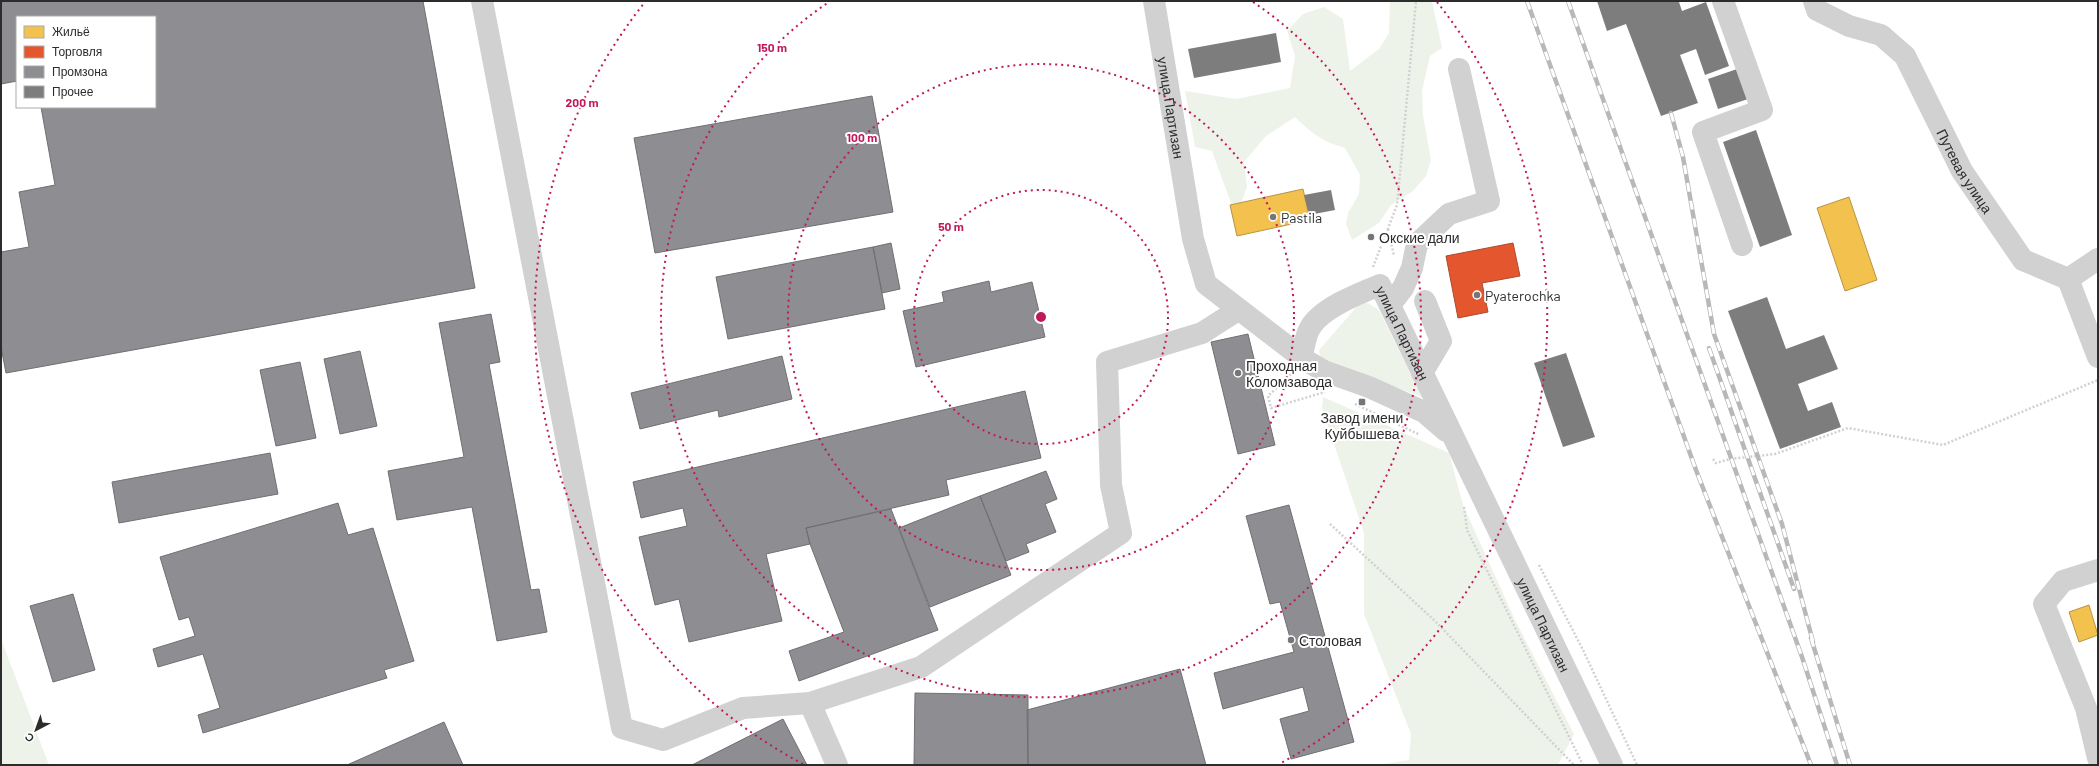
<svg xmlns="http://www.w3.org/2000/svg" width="2099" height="766" viewBox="0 0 2099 766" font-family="Barlow,sans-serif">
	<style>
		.green { fill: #eef3ea }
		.homes { fill: #f2c14e; stroke: #b79444 }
		.shops { fill: #e4572e; stroke: #ad4a2d }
		.industry { fill: #8d8d92; stroke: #707073 }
		.building { fill: #7d7d7d }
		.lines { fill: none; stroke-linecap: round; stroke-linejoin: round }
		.path { stroke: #d1d1d1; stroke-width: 2.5; stroke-dasharray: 2 2; stroke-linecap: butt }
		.minor { stroke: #d1d1d1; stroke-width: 22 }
		.rail-casing { stroke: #b8b8b8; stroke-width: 4.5 }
		.rail { stroke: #fff; stroke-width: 3; stroke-dasharray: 9; stroke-linecap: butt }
		.ring { fill: none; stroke: #c2185b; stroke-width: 2; stroke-dasharray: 2 4 }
		.poi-dot { fill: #767676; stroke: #fff; stroke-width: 1.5 }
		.labels { text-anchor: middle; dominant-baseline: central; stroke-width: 4; stroke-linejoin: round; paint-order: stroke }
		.street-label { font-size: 14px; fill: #2c2c2c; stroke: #fff }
		.poi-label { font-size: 14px; fill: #2c2c2c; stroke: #fff; text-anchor: start }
		.centre { fill: #c2185b; stroke: #fff; stroke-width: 2 }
		.ring-label { font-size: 12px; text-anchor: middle; font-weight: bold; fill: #c2185b; stroke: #fff; stroke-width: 4; stroke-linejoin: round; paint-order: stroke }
	</style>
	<rect width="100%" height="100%" fill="#fff"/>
	<path class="green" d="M1390,1H1432L1442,48L1430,56L1422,91L1423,115L1431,160L1426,176L1413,191L1391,205L1379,223L1352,240L1346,224L1348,213L1359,194L1360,175L1345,148C1323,142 1311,133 1295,117L1266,136L1244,162L1247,187L1236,217L1212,151L1195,147L1185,91L1236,99L1290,88L1295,56L1287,31L1303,14L1324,7L1343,19L1350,71L1379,49L1389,33Z
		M1360,303H1368L1379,310L1422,397L1327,362L1320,356L1319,350Z
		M1323,397L1449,453L1463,505L1515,620L1574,734L1558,765H1376L1409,760L1411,734L1364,614V533L1322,408Z
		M1,639L49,765H1Z"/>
	<path class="homes" d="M1303,189L1310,220L1237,236L1230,205Z
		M1849,197L1877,280L1845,291L1817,208Z
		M2089,605L2098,635L2079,642L2069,612Z"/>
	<path class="shops" d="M1513,243L1520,276L1482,283L1488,312L1458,318L1446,256Z"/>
	<path class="industry" d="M1,1H423L475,288L6,373L1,347V252L29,247L19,192L55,185L41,107H155V17H17V81L1,84Z
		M872,96L893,212L655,253L634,138Z
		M891,243L900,289L882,293L873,247Z
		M873,247L885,309L728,339L716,277Z
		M989,281L991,292L1032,282L1045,337L916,367L903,311L944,302L942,292Z
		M491,314L500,362L489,364L531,590L539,589L547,632L497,641L472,507L397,520L388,471L464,457L439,323Z
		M1248,334L1275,445L1238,454L1211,342Z
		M360,351L377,426L340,434L324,359Z
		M782,356L792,399L719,417L718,410L640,429L631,393Z
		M300,362L316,438L276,446L260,370Z
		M1025,391L1041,458L946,480L949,495L806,528L810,544L766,554L782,621L689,642L679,599L655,605L639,537L687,526L683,508L641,518L633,482Z
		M270,453L278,494L119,523L112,482Z
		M1046,471L1057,499L1045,504L1056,532L1026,544L1029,552L1006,561L980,496Z
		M980,496L1011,575L930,607L899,528Z
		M338,503L348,535L373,528L414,661L384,670L387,678L203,733L198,715L220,708L203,654L158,667L153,649L195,636L189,617L179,620L160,557Z
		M1289,505L1354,742L1291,759L1280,719L1309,711L1303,687L1223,709L1214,673L1294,652L1280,602L1270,604L1246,516Z
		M891,509L938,630L799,681L789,651L844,632L810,544L806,528Z
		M73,594L95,670L53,682L30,606Z
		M1180,669L1206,765H1028L1027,710Z
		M915,693L1028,695V765H914Z
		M783,719L807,765H692Z
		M444,722L463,765H347Z"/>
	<path class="building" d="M1597,1H1682L1679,2L1682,11L1706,2L1729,66L1705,75L1696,49L1680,55L1698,103L1661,116L1626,24L1607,31Z
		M1276,33L1281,62L1194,78L1188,49Z
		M1740,68L1751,98L1718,109L1708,79Z
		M1756,130L1792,235L1760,247L1723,142Z
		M1331,190L1335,210L1309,215L1304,195Z
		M1767,297L1786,349L1824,335L1838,369L1798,384L1808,411L1832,402L1841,427L1780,449L1728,311Z
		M1566,353L1595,437L1563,447L1534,363Z"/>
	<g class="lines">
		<path class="path" d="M1388,229L1394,256
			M1373,267L1397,205L1416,1
			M1291,374L1268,396L1271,408L1325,392
			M1355,404L1418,434
			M1713,459L1716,463L1730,459L1775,454L1848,428L1943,445L2098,380
			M1464,507L1467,530L1583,765
			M1330,524L1435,621L1574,765
			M1539,565L1583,650L1637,765"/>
		<g class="minor">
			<path d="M482,1L622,728L663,740L743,708L810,703L921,667L1121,533L1111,485L1107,362L1202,333L1238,310"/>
			<path id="s1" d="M1154,1L1193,239L1206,284L1305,360L1324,371L1369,387L1424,412L1446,431"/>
			<path d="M1723,1L1762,110L1703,132L1742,245"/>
			<path id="s2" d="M1814,1L1817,10L1849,26L1881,35L1905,56L1962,171L2023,260L2068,279L2098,357"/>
			<path d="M2068,279L2098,259"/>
			<path d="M1390,305L1403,288L1412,268L1417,244L1449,214L1489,201L1459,69"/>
			<path id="s3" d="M1301,358C1304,349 1305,336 1310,328C1321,308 1360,293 1380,285L1612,765"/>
			<path d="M1422,373L1441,341L1425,301"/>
			<path d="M2098,570L2063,581L2044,604L2086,708L2098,758"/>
			<path d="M810,703L837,765"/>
		</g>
		<g class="rail-casing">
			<path id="rail" d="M1527,1L1696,470L1811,765
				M1568,1L1802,657L1837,765
				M1671,113L1683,157L1714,334L1782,524L1813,642
				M1709,348L1794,589
				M1811,638L1850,765"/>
		</g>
		<use href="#rail" class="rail"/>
	</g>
	<g class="ring">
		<circle cx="1041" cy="317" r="127"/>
		<circle cx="1041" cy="317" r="253"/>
		<path d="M1253 2A380 380 0 1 1 829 2"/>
		<path d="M803 764A506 506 0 0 1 645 2M1437 2A506 506 0 0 1 1279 764"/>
	</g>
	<g class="poi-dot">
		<circle cx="1273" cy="217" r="4"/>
		<circle cx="1371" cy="237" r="4"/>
		<circle cx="1477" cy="295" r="4"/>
		<circle cx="1238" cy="373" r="4"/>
		<rect x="1358" y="398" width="8" height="8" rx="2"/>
		<circle cx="1291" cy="640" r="4"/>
	</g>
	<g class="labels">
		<g class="street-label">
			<text stroke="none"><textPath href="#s1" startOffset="108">улица Партизан</textPath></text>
			<text stroke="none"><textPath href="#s2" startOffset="240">Путевая улица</textPath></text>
			<text stroke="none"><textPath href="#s3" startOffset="168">улица Партизан</textPath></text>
			<text stroke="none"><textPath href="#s3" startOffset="492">улица Партизан</textPath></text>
		</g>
		<g class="poi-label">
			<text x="1281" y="217">Pastila</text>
			<text x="1379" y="237">Окские дали</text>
			<text x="1485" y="295">Pyaterochka</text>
			<text x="1246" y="365">Проходная<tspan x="1246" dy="16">Коломзавода</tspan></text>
			<text x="1362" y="417" text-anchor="middle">Завод имени<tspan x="1362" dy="16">Куйбышева</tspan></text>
			<text x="1299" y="640">Столовая</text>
		</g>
	</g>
	<circle cx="1041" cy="317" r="6" class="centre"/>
	<g class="ring-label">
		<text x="772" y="52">150 m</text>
		<text x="582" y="107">200 m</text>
		<text x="862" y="142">100 m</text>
		<text x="951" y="231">50 m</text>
	</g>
	<rect width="2099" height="766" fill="none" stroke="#2c2c2c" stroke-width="4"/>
	<rect x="16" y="16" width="140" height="92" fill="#ffffff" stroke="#ababab"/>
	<rect x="24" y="26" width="20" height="12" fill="#f2c14e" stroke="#ababab"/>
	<text x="52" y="36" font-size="12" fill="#2c2c2c">Жильё</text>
	<rect x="24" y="46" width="20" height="12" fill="#e4572e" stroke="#ababab"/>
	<text x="52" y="56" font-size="12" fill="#2c2c2c">Торговля</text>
	<rect x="24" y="66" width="20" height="12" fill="#8d8d92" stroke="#ababab"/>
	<text x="52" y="76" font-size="12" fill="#2c2c2c">Промзона</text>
	<rect x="24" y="86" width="20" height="12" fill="#7d7d7d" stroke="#ababab"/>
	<text x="52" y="96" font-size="12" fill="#2c2c2c">Прочее</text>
	<g transform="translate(36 730) rotate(221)" stroke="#ffffff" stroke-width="3" paint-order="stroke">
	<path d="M0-3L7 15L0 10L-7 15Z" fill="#2c2c2c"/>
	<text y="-6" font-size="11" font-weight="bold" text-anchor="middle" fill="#2c2c2c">С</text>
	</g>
</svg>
